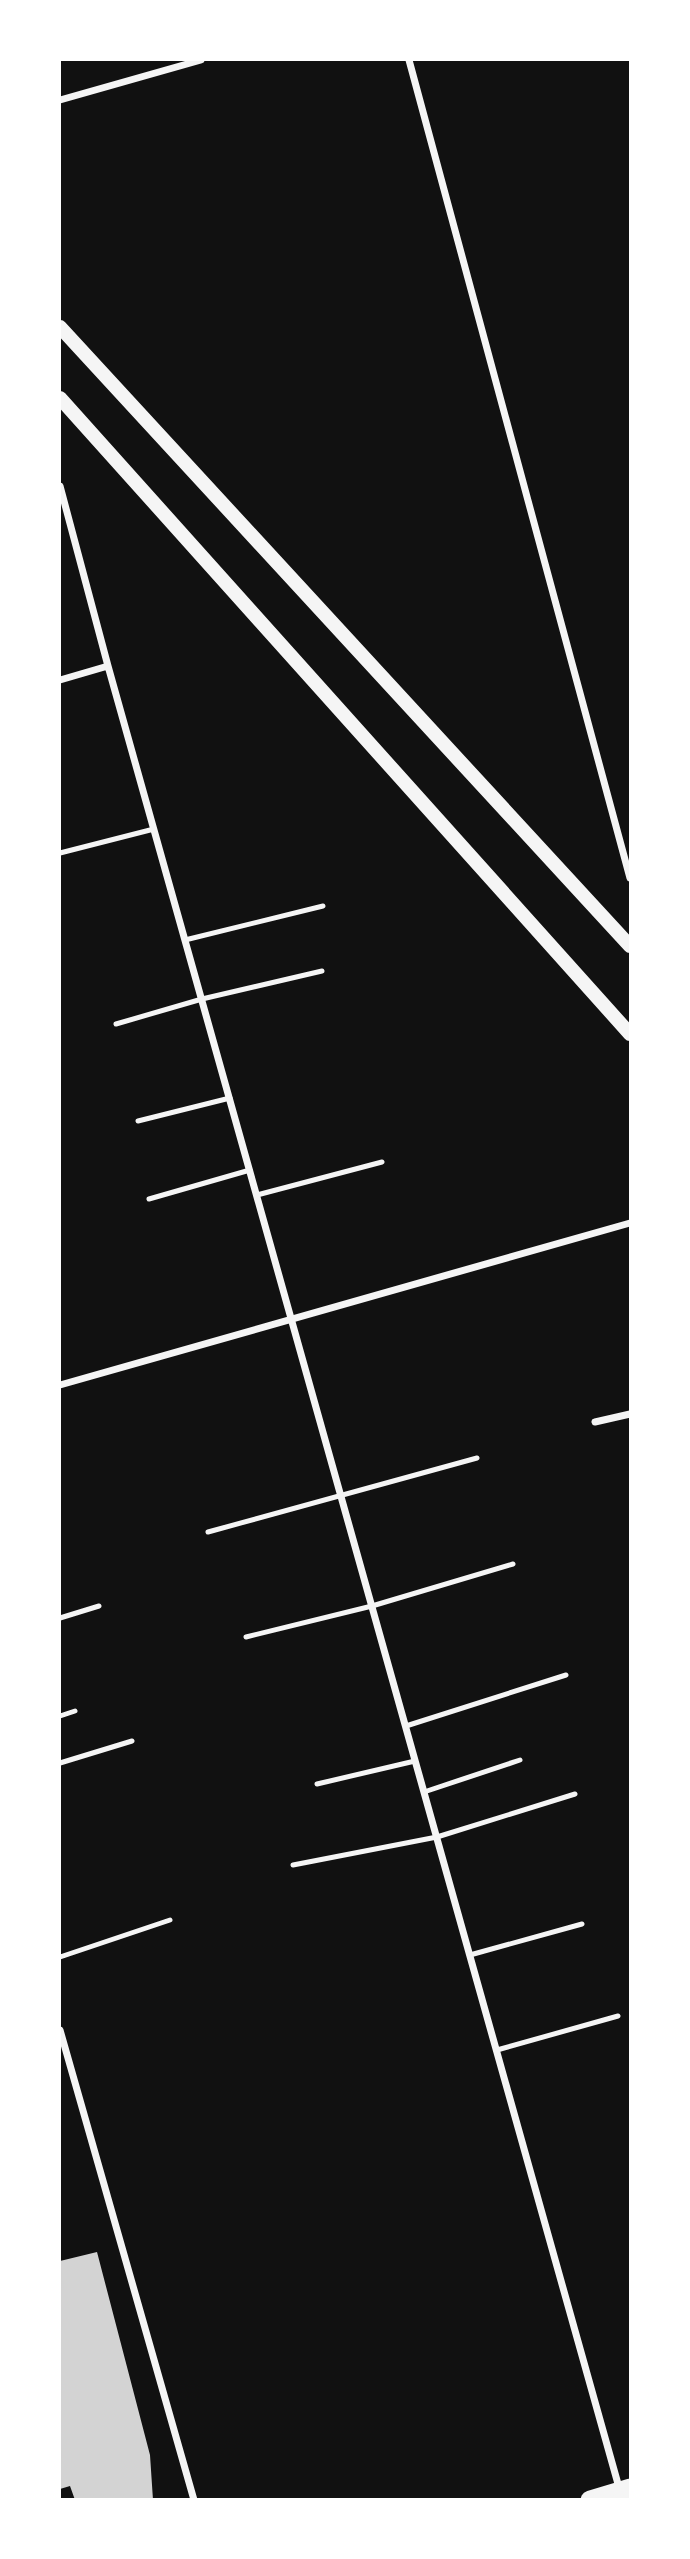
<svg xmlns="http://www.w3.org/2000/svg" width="690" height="2559" viewBox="0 0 690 2559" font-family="'Fira Sans',sans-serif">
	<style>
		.building { fill: #d3d3d3 }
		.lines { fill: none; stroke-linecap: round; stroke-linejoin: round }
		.service { stroke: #f5f5f5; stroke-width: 5 }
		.minor { stroke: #f5f5f5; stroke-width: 7 }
		.secondary { stroke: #f5f5f5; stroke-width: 14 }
		.trunk { stroke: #f5f5f5; stroke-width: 19 }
	</style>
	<rect width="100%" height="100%" fill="#111"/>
	<path class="building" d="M97,2252L150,2455L153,2500H75L70,2486L60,2489V2261Z"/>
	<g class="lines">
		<path class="service" d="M60,853L154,829
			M185,940L323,906
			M116,1024L202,999L322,971
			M138,1121L230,1098
			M257,1195L382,1162
			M149,1199L250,1170
			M208,1532L477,1458
			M60,1618L99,1606
			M246,1637L372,1606L513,1564
			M60,1716L75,1711
			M406,1726L566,1675
			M60,1763L132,1741
			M317,1784L415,1761
			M424,1792L520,1760
			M293,1865L437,1837L575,1794
			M470,1955L582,1924
			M60,1957L170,1920
			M497,2050L618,2016"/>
		<path class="minor" d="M409,60L630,878
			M60,100L201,60
			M60,486L108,666L620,2491
			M60,680L108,666
			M60,1385L630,1223
			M595,1422L630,1414
			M60,2030L194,2500"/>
		<path class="secondary" d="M60,327L630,946
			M60,398L630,1034"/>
		<path class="trunk" d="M590,2500L630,2488"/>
	</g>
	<rect width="690" height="2559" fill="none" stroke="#ffffff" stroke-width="122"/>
</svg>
